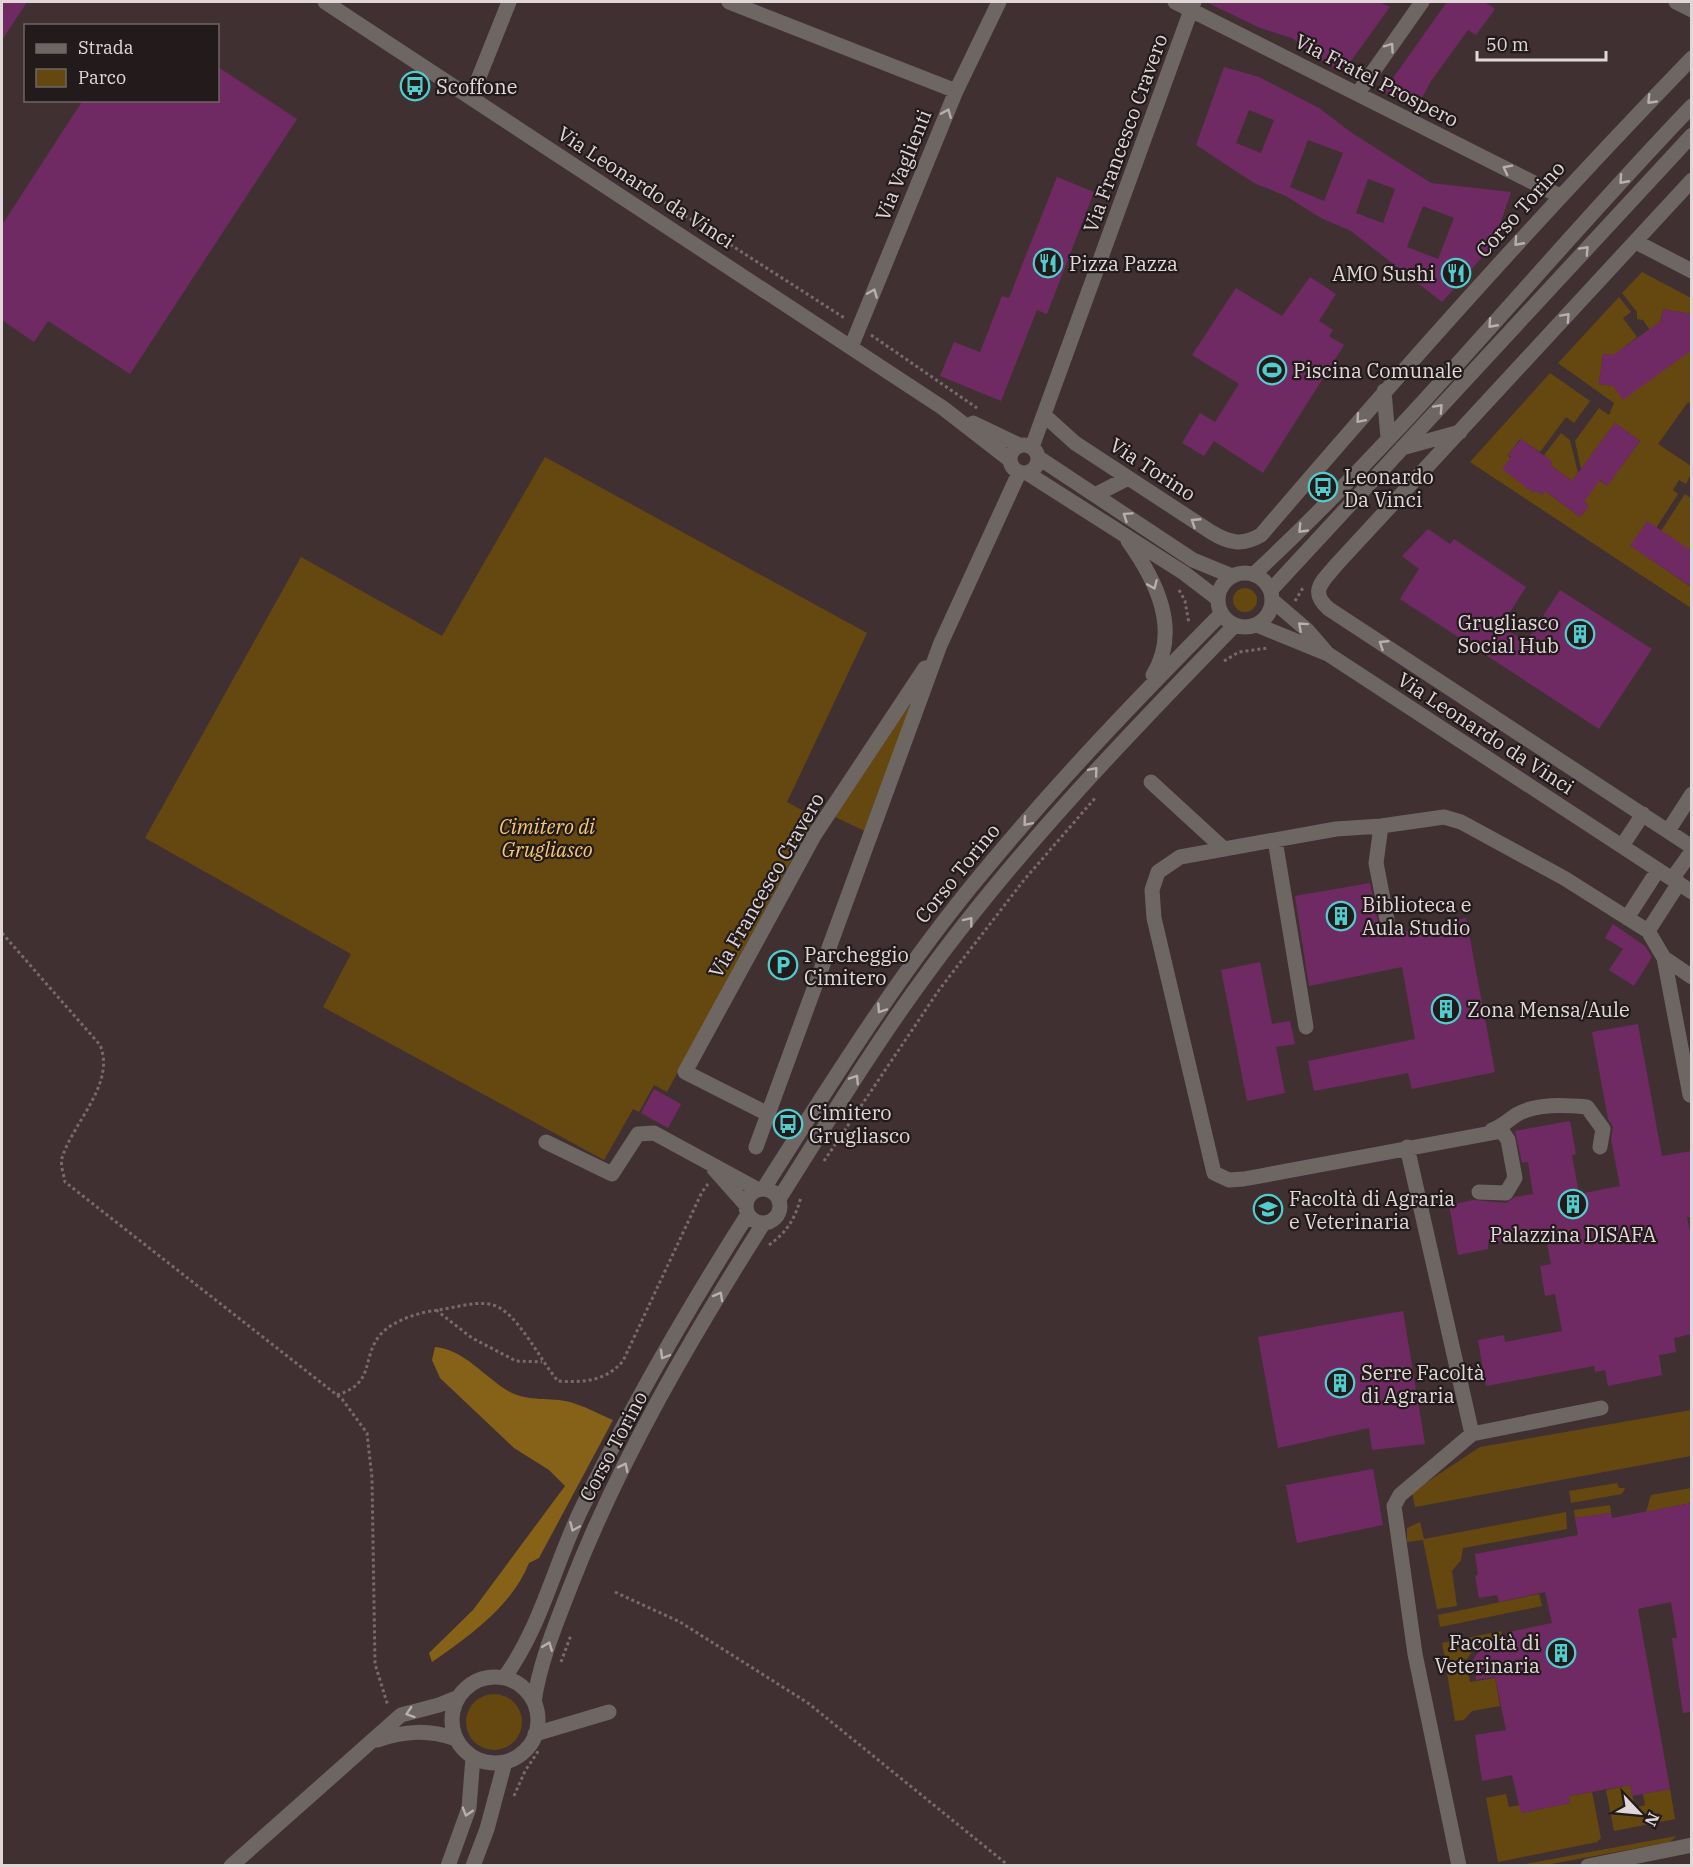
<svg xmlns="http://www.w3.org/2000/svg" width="1693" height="1867" viewBox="0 0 1693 1867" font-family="'IBM Plex Serif',serif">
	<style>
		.green { fill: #65480f }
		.forest { fill: #866118 }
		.building { fill: #702a63; fill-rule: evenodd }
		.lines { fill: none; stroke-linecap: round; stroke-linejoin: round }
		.path { stroke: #786a6c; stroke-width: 3; stroke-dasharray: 3 3; stroke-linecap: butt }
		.minor { stroke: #6e6663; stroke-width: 15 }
		.oneway { stroke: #b9afaf }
		.labels { text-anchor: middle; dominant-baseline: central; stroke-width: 4.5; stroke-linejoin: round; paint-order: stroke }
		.street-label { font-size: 20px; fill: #e1d7d8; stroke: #221a1b }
		.poi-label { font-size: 20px; fill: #e1d7d8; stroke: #221a1b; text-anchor: start }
		.park-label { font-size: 20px; font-style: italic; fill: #f9c76e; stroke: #221a1b }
	</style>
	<rect width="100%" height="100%" fill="#403032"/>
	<path class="green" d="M1642,272L1691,298V314L1663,309L1659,329L1652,333L1643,320L1637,319V312L1622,293Z
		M1619,297L1631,312L1623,318L1637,337L1623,348L1620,356L1603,354L1599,384L1613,386L1691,350V404L1688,402L1658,444L1691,466V474L1686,484L1679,480L1673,490L1678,494L1656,528L1631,546L1691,587V608L1470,462L1550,373L1590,401L1574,423L1566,417L1540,452L1520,439L1508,455L1533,493L1535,490L1542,495L1545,491L1580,517L1589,506L1584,502L1596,478L1607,486L1640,441L1615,423L1581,469L1575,441L1599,408L1609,415L1614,403L1558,363Z
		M1561,433L1570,440L1578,473L1572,481L1550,465L1552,462L1544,455Z
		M545,457L867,633L787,802L815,817L667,1092L654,1085L639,1112L633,1109L604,1160L323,1007L351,954L145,838L301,557L442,636Z
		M1685,494L1691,498V551L1661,531Z
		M1233 600a12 12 0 1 1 24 0a12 12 0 1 1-24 0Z
		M908,707L910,708L867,832L835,817Z
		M1691,1410V1456L1415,1507L1412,1492L1480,1447Z
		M1617,1483L1619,1488H1625L1622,1494L1571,1503L1569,1491Z
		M1691,1488V1503L1646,1512L1651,1495Z
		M1610,1505L1611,1513L1575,1518L1574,1510Z
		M1566,1512L1567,1529L1463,1548L1461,1560L1452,1571L1457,1606L1437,1609L1423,1540L1407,1542V1528L1420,1522L1424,1539Z
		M1539,1594L1542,1606L1440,1627L1438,1615Z
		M1501,1631L1503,1638L1478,1643L1467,1659L1446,1664L1442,1643Z
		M1468,1669L1470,1682L1495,1678L1500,1706L1472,1711L1464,1720L1455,1721L1447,1673Z
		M466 1722a28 28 0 1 1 56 0a28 28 0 1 1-56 0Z
		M1630,1785L1635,1808L1645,1805L1643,1794L1670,1789L1675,1819L1614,1831L1606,1790Z
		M1592,1792L1601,1838L1597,1842L1498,1862L1486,1798L1506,1794L1509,1807L1520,1805L1522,1813L1570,1803L1569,1796Z
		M1676,1836L1670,1842L1546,1865L1514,1866Z"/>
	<path class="forest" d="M435,1347C464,1349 485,1378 510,1392C529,1402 550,1397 570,1402C584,1406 599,1414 613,1420L539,1558L529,1563C512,1606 469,1636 432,1662L429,1653L473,1610L565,1486L549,1470L514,1448L440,1378L432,1360Z"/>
	<path class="building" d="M2,2H27L2,40Z
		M1206,2H1379L1390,7L1343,72L1317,58L1292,38L1260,28Z
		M1447,2H1485L1495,9L1476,35L1468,30L1431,81L1417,107L1383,92Z
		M218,67L297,119L130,374L48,321L34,342L2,320V225L83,100H218Z
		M1224,67L1259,77L1319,108L1352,133L1431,183L1511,192L1493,245L1442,302L1351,231L1321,218L1286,196L1254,183L1196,145ZM1249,110L1274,120L1261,153L1236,143ZM1308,140L1343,153L1324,201L1290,187ZM1368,179L1395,189L1383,223L1356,213ZM1423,206L1454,218L1438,259L1407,247Z
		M1057,177L1094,192L1047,314L1037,310L1001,401L940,376L954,342L980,352L1002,296L1009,298Z
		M1310,277L1336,294L1319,321L1333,330L1329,336L1344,345L1263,473L1214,441L1204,456L1182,443L1200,413L1215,422L1239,384L1192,355L1236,288L1282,316Z
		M1663,309L1692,314V350L1623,400L1613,386L1599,384L1603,354L1613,355L1661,321Z
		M1615,423L1640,441L1607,486L1600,480L1584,502L1589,506L1580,517L1545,491L1542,495L1535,490L1533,493L1502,469L1511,457L1508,455L1521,439L1553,462L1550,465L1572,481Z
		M1647,521L1692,551V587L1630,546Z
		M1428,529L1450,544L1454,539L1526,587L1501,626L1526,642L1560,590L1652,649L1599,729L1400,599L1419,569L1402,556Z
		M1370,883L1378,922L1380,927L1388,930L1389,935L1466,918L1495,1072L1412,1089L1408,1073L1314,1091L1308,1061L1415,1039L1402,967L1309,986L1295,896Z
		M1613,924L1645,946L1652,957L1634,986L1609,970L1623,949L1605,938Z
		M1260,962L1272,1024L1290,1021L1295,1044L1276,1047L1285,1093L1247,1101L1221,970Z
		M1638,1024L1662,1156L1692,1151V1217H1687L1692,1241V1334L1674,1338L1676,1352L1659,1355L1662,1375L1608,1386L1605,1370L1595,1372L1594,1366L1486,1386L1478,1340L1504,1335L1505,1342L1562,1331L1555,1294L1545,1296L1540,1266L1551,1264L1545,1233L1488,1244V1249L1458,1255L1449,1205L1474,1200L1506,1203L1515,1197L1533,1194L1528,1162L1522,1163L1515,1131L1570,1121L1576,1154L1572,1155L1579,1194L1620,1186L1611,1139L1613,1127L1608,1119L1592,1032Z
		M654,1089L681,1104L668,1128L641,1113Z
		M1403,1311L1425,1444L1372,1450L1369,1428L1278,1448L1258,1337Z
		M1373,1469L1383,1525L1297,1543L1286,1485Z
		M1692,1503V1712L1683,1713L1672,1638H1677L1671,1602L1638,1609L1670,1789L1632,1796L1630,1785L1569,1796L1570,1803L1521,1813L1512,1775L1482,1781L1475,1735L1506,1730L1495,1677L1476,1680L1473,1660L1482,1646L1509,1641V1632L1552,1623L1545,1592L1499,1602L1497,1595L1479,1598L1475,1576L1478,1575L1475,1554L1578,1535L1575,1518L1611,1513L1612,1518Z"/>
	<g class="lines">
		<path class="path" d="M614,170L846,319
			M871,335L977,408
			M1179,590L1185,601L1189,624
			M1295,601L1304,586
			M1224,661L1239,652L1268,648
			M2,933L100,1045C116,1084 73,1122 62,1158C60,1165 64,1175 65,1182L342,1399L367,1433L372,1478L375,1664L388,1706
			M824,1161L939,990L1024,880L1096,797
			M769,1245C787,1232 795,1219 801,1197
			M436,1310L472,1338L516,1361L542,1362
			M337,1395C376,1383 361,1358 380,1335C393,1320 420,1312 438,1310C455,1308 476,1300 493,1305C517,1311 541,1362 558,1381C583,1383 606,1381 623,1361L702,1192L708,1184
			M615,1592L680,1622L808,1703L1009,1866
			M561,1662L571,1635
			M514,1796L525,1771L539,1750"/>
		<path class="minor" d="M325,2L943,408L1010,460
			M729,2L956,91
			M1175,2L1560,196
			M1676,2L1692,10
			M1358,93L1422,2
			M471,97L509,2
			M1692,180L1337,564C1323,581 1308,591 1329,609L1692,847
			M1636,242L1692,271
			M851,347L956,91L999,2
			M1384,391L1388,438
			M1044,415L1075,443L1211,532C1229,543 1242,546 1261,535C1400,372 1543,212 1692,58
			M973,423L1019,445
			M1010 459a14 14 0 1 1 28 0a14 14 0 1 1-28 0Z
			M1032,447L1194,2
			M1402,448L1460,432
			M1039,458L1193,560L1232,576
			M1027,473L1184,573L1218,599
			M1095,495L1128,478
			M1128,541C1156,580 1181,630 1153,675
			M1218 600a27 27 0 1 1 54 0a27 27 0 1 1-54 0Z
			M1254,574C1410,429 1544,260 1692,106
			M1271,590L1692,135
			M1273,601L1307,630L1326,652
			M1257,625L1328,654L1692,892
			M1151,782L1224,849
			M1381,826L1376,863L1387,920
			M1668,831L1692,794
			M1275,840L1306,1027
			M1622,846L1643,814
			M1672,879L1692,851
			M1627,918L1658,870
			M1648,931L1679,883
			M1664,958L1692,977
			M768,1114L685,1072L815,834L925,668
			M1492,1130C1503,1126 1507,1121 1516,1115C1536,1103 1565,1105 1587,1107L1603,1129L1600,1147
			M546,1142L612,1174L638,1134L654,1133L757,1189
			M756,1147L940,645L1019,473
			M1407,1147L1472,1434L1601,1408
			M714,1169L746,1205
			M764,1188C833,1080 901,970 984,871C1058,781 1139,697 1221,614
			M746 1206a17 17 0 1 1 34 0a17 17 0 1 1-34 0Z
			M1479,1192L1506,1193L1515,1178L1508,1140L1502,1131L1244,1179L1229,1180L1214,1173L1154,918L1152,890L1158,872L1180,857L1336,829L1381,826L1444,817L1461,822L1564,878L1648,931L1664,958L1690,1095
			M779,1199C826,1125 871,1050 923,979C1015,852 1125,738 1234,626
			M452 1720a43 43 0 1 1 86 0a43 43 0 1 1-86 0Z
			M504,1678C540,1629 554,1567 580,1512C629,1410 687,1310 748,1214
			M534,1702C540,1661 556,1624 571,1585C620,1459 691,1338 763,1224
			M535,1734L609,1712
			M377,1740C405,1731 428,1729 456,1739
			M231,1866L401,1715L439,1705L459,1697
			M448,1866L469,1808L473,1757
			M473,1866L487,1829L505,1762
			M1459,1866L1415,1654L1394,1506L1400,1495L1472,1434
			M1588,1866L1692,1845"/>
	</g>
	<defs><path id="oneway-chevron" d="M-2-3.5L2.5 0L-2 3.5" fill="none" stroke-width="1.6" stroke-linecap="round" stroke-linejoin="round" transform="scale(1.5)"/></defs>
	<g class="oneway">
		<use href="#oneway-chevron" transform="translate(1390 47) rotate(-55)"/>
		<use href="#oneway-chevron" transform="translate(1651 100) rotate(134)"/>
		<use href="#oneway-chevron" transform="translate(947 113) rotate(-68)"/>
		<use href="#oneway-chevron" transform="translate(1507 169) rotate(-153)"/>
		<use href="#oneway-chevron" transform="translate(1623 180) rotate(132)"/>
		<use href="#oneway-chevron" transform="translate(1518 242) rotate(132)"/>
		<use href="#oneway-chevron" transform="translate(1585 250) rotate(-47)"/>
		<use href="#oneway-chevron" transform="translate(873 293) rotate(-68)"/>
		<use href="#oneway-chevron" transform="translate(1566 317) rotate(-47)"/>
		<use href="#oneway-chevron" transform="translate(1492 324) rotate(132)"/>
		<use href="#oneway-chevron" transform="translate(1439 408) rotate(-47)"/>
		<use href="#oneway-chevron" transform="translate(1360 419) rotate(131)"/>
		<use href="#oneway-chevron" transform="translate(1127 516) rotate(-146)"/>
		<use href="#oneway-chevron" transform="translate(1195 522) rotate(-147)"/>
		<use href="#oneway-chevron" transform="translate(1302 529) rotate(134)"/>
		<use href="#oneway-chevron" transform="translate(1153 585) rotate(67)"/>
		<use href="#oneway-chevron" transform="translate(1302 626) rotate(-138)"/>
		<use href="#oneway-chevron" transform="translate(1383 644) rotate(-147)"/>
		<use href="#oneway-chevron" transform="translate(1094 771) rotate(-50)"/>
		<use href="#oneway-chevron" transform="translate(1027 822) rotate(131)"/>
		<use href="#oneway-chevron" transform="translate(969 921) rotate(-52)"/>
		<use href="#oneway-chevron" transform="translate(881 1009) rotate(124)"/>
		<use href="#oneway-chevron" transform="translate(855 1079) rotate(-57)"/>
		<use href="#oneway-chevron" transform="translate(719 1296) rotate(-61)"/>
		<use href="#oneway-chevron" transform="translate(664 1355) rotate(120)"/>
		<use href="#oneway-chevron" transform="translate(624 1467) rotate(-63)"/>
		<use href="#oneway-chevron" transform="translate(574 1527) rotate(113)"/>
		<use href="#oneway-chevron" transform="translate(548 1646) rotate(-69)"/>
		<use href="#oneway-chevron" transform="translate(410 1713) rotate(162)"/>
		<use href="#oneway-chevron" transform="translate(467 1812) rotate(107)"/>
	</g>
	<defs>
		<g id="bus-ring" transform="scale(1.5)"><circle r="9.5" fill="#221a1b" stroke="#52cdce" stroke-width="1.5"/><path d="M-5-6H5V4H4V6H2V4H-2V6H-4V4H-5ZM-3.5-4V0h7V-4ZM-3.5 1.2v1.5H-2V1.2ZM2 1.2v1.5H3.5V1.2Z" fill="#52cdce"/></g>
		<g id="restaurant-ring" transform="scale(1.5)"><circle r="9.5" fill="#221a1b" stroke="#52cdce" stroke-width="1.5"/><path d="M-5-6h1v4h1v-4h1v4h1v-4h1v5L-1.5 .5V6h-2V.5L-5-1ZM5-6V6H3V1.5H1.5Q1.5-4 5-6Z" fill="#52cdce"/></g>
		<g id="stadium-ring" transform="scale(1.5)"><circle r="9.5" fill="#221a1b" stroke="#52cdce" stroke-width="1.5"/><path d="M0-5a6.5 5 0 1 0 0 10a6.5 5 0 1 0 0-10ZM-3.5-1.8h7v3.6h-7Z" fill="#52cdce"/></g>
		<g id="building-ring" transform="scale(1.5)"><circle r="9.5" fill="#221a1b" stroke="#52cdce" stroke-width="1.5"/><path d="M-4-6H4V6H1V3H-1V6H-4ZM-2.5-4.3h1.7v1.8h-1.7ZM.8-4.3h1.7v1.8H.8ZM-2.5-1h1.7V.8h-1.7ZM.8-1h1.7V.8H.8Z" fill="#52cdce"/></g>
		<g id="parking-ring" transform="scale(1.5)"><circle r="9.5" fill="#221a1b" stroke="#52cdce" stroke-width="1.5"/><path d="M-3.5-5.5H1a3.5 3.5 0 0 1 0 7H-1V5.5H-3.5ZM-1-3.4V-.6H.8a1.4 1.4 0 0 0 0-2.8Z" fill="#52cdce"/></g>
		<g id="university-ring" transform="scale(1.5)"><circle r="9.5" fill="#221a1b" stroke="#52cdce" stroke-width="1.5"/><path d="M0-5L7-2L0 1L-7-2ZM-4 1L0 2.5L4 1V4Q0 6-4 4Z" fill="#52cdce"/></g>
	</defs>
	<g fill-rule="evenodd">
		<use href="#bus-ring" x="415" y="86"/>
		<use href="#restaurant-ring" x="1048" y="263"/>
		<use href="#restaurant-ring" x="1456" y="273"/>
		<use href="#stadium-ring" x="1272" y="370"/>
		<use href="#bus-ring" x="1323" y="487"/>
		<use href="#building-ring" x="1580" y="634"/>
		<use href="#building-ring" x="1341" y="916"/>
		<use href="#parking-ring" x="783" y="965"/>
		<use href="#building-ring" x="1446" y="1009"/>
		<use href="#bus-ring" x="788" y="1124"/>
		<use href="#building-ring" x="1573" y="1204"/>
		<use href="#university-ring" x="1268" y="1209"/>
		<use href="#building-ring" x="1340" y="1383"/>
		<use href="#building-ring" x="1561" y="1653"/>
	</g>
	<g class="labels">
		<g class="street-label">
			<text transform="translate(1377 80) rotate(27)">Via Fratel Prospero</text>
			<text transform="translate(1125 133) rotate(-70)">Via Francesco Cravero</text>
			<text transform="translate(903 165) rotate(-68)">Via Vaglienti</text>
			<text transform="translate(646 187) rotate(33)">Via Leonardo da Vinci</text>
			<text transform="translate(1520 209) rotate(-48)">Corso Torino</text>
			<text transform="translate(1153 469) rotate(33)">Via Torino</text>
			<text transform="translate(1486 733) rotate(33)">Via Leonardo da Vinci</text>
			<text transform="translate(957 873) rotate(-51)">Corso Torino</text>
			<text transform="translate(766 885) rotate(-60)">Via Francesco Cravero</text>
			<text transform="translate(613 1446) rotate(-62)">Corso Torino</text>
		</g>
		<g class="poi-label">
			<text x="436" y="86">Scoffone</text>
			<text x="1069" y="263">Pizza Pazza</text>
			<text x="1435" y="273" text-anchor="end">AMO Sushi</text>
			<text x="1293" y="370">Piscina Comunale</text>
			<text x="1344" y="476">Leonardo<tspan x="1344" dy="23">Da Vinci</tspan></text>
			<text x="1559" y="622" text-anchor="end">Grugliasco<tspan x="1559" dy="23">Social Hub</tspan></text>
			<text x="1362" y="904">Biblioteca e<tspan x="1362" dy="23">Aula Studio</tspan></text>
			<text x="804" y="954">Parcheggio<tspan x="804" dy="23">Cimitero</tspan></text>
			<text x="1467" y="1009">Zona Mensa/Aule</text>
			<text x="809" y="1112">Cimitero<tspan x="809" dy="23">Grugliasco</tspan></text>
			<text x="1289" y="1198">Facoltà di Agraria<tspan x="1289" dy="23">e Veterinaria</tspan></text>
			<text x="1573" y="1234" text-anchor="middle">Palazzina DISAFA</text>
			<text x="1361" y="1372">Serre Facoltà<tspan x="1361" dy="23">di Agraria</tspan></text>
			<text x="1540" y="1642" text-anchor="end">Facoltà di<tspan x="1540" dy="23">Veterinaria</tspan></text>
		</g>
		<g class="park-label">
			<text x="547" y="826">Cimitero di<tspan x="547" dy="23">Grugliasco</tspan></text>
		</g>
	</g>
	<rect width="1693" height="1867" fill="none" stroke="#e1d7d8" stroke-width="6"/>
	<rect x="24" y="24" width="195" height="78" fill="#221a1b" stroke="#6e6667" stroke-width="1.5"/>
	<rect x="36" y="44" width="30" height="9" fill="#6e6663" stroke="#6e6667" stroke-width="1.5"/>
	<text x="78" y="54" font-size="18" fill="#e1d7d8">Strada</text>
	<rect x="36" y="69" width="30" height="18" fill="#65480f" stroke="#6e6667" stroke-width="1.5"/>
	<text x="78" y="84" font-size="18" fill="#e1d7d8">Parco</text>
	<g transform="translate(1639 1813) rotate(116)" stroke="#221a1b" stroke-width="4.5" paint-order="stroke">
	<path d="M0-4.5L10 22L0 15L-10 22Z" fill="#e1d7d8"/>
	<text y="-9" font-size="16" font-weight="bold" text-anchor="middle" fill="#e1d7d8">N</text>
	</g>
	<path d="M1477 51v9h129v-9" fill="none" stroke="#e1d7d8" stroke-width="3"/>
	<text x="1486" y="51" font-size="18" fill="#e1d7d8" stroke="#221a1b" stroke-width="4.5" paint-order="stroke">50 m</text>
</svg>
